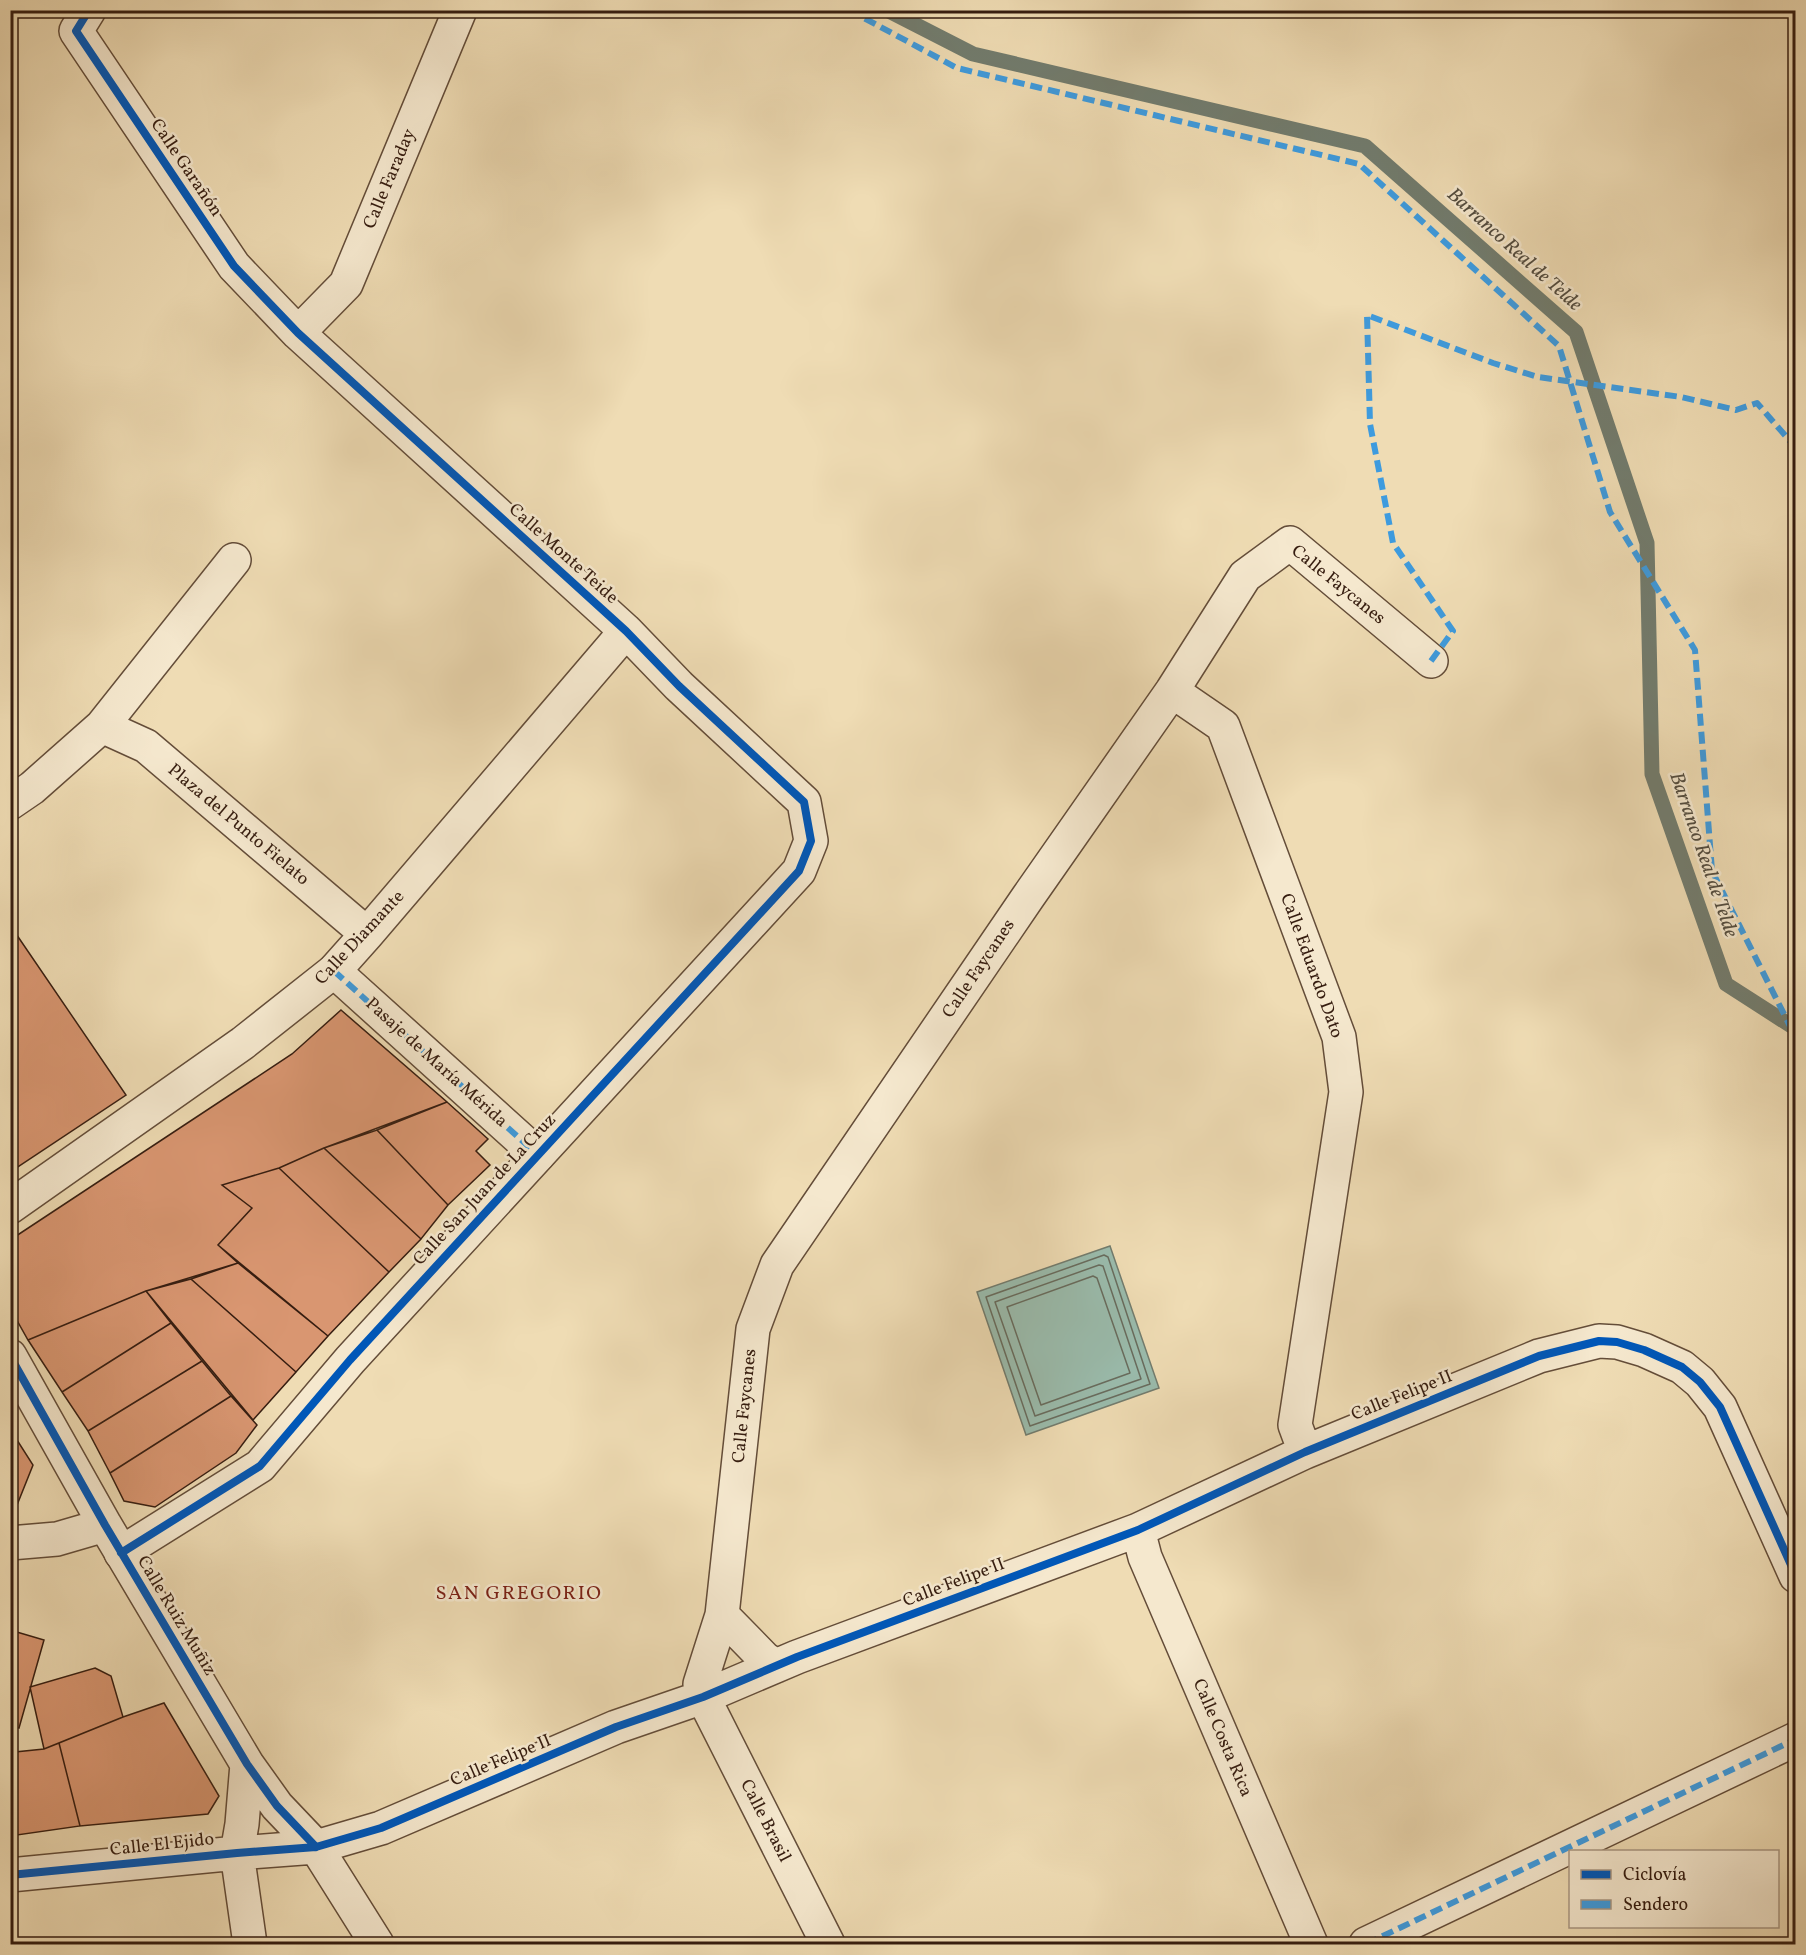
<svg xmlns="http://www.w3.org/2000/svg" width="1806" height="1955" viewBox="0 0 1806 1955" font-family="Vollkorn,serif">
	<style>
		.water { fill: #9abcad; stroke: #727c6e; stroke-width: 1.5 }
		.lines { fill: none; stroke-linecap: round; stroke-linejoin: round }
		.shore { stroke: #686c5e; stroke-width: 1.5 }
		.stream { stroke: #727c6e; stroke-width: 15 }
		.building { fill: #d99671; stroke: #361d10; stroke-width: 1.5 }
		.pedestrian-casing { stroke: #644d39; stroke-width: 36 }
		.minor-casing { stroke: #644d39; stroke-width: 36 }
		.tertiary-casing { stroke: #644d39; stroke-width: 36 }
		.pedestrian { stroke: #f5e8ce; stroke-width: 33 }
		.minor { stroke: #f5e8ce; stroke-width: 33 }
		.tertiary { stroke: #f5e8ce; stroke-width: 33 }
		.quiet { stroke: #3e9bde; stroke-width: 6; stroke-dasharray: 12 6; stroke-linecap: butt }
		.cycleway-casing { stroke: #f5e8ce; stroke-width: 11 }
		.cycleway { stroke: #0057b8; stroke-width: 8 }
		.labels { text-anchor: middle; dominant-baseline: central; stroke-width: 5; stroke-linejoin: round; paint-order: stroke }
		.street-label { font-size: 18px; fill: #361d10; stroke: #f5e8ce }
		.water-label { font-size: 20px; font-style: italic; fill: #544d3f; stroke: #f5e8ce }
		.neighbourhood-label { font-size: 20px; letter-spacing: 1.5px; fill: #7a1f14; stroke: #f5e8ce }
	</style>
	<rect width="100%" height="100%" fill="#efdcb4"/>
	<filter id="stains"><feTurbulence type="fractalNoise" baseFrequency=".00333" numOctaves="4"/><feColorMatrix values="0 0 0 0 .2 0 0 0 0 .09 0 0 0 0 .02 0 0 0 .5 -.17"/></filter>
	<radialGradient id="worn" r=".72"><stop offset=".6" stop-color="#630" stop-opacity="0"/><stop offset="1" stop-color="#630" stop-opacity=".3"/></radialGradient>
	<path class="water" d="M1110,1246L1159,1388L1026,1435L977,1292Z"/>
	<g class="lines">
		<path class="shore" d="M1104,1255L1108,1257L1150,1384L1030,1426L986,1297Z
			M1099,1265L1103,1266L1141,1379L1035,1416L995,1302Z
			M1093,1276L1097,1278L1130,1373L1041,1405L1007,1307Z"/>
		<path class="stream" d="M887,10L973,54L1365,146L1576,332L1647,543L1652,774L1726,984L1796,1029"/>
	</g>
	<path class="building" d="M10,925L126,1095L10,1172Z
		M341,1010L447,1102L324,1148L279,1168L222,1185L252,1208L218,1245L238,1263L146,1291L28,1340L10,1308V1240L292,1054Z
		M447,1102L488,1139L476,1151L490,1165L448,1205L377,1130Z
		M377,1130L448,1205L421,1239L324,1148Z
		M324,1148L421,1239L389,1272L279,1168Z
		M279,1168L389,1272L328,1336L218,1245L252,1208L222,1185Z
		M238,1263L328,1336L296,1372L191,1279Z
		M191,1279L296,1372L253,1420L146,1291Z
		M146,1291L171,1323L62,1392L28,1340Z
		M171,1323L202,1361L88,1431L62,1392Z
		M202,1361L231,1396L110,1473L88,1431Z
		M231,1396L257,1425L236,1453L155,1507L124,1501L110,1473Z
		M10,1429L33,1465L17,1505L10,1506Z
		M10,1630L44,1640L19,1728L10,1725Z
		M95,1668L111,1676L123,1717L44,1749L30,1687Z
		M164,1703L219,1796L208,1814L80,1826L59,1743L123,1717Z
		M59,1743L80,1826L17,1835L10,1798V1766L15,1752L44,1749Z"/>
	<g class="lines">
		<g class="pedestrian-casing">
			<path id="pedestrian" d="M334,971L538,1155
				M1366,1944L1796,1739"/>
		</g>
		<g class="minor-casing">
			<path id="minor" d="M89,10L76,31L234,266L298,333L626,631L679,686L804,802L811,841L799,871L350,1360L260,1466L121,1553
				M298,333L346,284L460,10
				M1172,691L1223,726L1339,1037L1346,1092L1295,1425L1305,1452
				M102,726L146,746L367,934
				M10,803L32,788L102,726L234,560
				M10,1207L243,1043L334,971L367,934L626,631
				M1138,1530L1145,1557L1311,1944
				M722,1615L765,1659L776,1666
				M316,1847L381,1828L616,1727L703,1697L797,1657L1138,1530L1305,1452L1539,1356L1599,1341L1617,1342L1644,1350L1682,1367L1700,1382L1720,1407L1796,1576
				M828,1944L703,1697L700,1684L722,1615L753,1329L777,1265L1028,897L1172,691L1245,576L1290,543L1431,661"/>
		</g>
		<g class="tertiary-casing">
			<path id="tertiary" d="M10,1356L105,1525L247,1764L277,1806L316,1847L377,1944
				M10,1543L57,1539L105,1525
				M247,1764L242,1824L237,1853L250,1944
				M10,1875L237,1853L316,1847"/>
		</g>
		<use href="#pedestrian" class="pedestrian"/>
		<use href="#minor" class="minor"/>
		<use href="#tertiary" class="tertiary"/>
		<path class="quiet" d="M849,10L957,68L1359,164L1559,346L1610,512L1695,650L1712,871L1796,1038
			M1431,661L1453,631L1393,543L1370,424L1367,315L1493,363L1538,377L1681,397L1736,410L1757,403L1796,448
			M334,971L538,1155
			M1366,1944L1796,1739"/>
		<g class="cycleway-casing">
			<path id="cycleway" d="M89,10L76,31L234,266L298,333L626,631L679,686L804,802L811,841L799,871L350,1360L260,1466L121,1553
				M10,1356L105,1525L247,1764L277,1806L316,1847
				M10,1875L237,1853L316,1847L381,1828L616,1727L703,1697L797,1657L1138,1530L1305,1452L1539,1356L1599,1341L1617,1342L1644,1350L1682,1367L1700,1382L1720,1407L1796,1576"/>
		</g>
		<use href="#cycleway" class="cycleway"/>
	</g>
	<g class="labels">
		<g class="street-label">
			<text transform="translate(186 168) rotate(56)">Calle Garañón</text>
			<text transform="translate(390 179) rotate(-67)">Calle Faraday</text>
			<text transform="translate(563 554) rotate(42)">Calle Monte Teide</text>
			<text transform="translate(1338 585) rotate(39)">Calle Faycanes</text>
			<text transform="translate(238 825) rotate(40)">Plaza del Punto Fielato</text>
			<text transform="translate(360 938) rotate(-47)">Calle Diamante</text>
			<text transform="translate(1311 966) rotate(70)">Calle Eduardo Dato</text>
			<text transform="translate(979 969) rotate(-56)">Calle Faycanes</text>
			<text transform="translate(436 1063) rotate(42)">Pasaje de María Mérida</text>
			<text transform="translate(485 1190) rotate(-47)">Calle San Juan de La Cruz</text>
			<text transform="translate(1402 1396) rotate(-22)">Calle Felipe II</text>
			<text transform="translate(745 1406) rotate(-84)">Calle Faycanes</text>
			<text transform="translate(954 1583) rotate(-21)">Calle Felipe II</text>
			<text transform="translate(176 1616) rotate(59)">Calle Ruiz Muñiz</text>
			<text transform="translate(1222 1738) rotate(67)">Calle Costa Rica</text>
			<text transform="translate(501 1761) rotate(-23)">Calle Felipe II</text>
			<text transform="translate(765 1821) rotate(63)">Calle Brasil</text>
			<text transform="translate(162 1845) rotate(-6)">Calle El Ejido</text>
		</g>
		<g class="water-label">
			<text transform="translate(1514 250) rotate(42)">Barranco Real de Telde</text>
			<text transform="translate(1703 855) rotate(71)">Barranco Real de Telde</text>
		</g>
		<g class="neighbourhood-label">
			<text x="519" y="1594">SAN GREGORIO</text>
		</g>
	</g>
	<rect width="1806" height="1955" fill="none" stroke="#efdcb4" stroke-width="36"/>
	<rect x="12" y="12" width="1782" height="1931" fill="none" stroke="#361d10" stroke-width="3"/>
	<rect x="18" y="18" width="1770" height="1919" fill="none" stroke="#361d10" stroke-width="1.5"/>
	<rect x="1569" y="1850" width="210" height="78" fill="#f5e8ce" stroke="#a99782" stroke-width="1.5"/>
	<rect x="1581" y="1870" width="30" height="9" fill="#0057b8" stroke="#a99782" stroke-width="1.5"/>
	<text x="1623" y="1880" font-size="18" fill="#361d10">Ciclovía</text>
	<rect x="1581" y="1900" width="30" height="9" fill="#3e9bde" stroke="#a99782" stroke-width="1.5"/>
	<text x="1623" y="1910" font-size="18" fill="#361d10">Sendero</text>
	<rect width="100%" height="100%" filter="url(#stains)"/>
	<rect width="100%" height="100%" fill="url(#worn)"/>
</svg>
